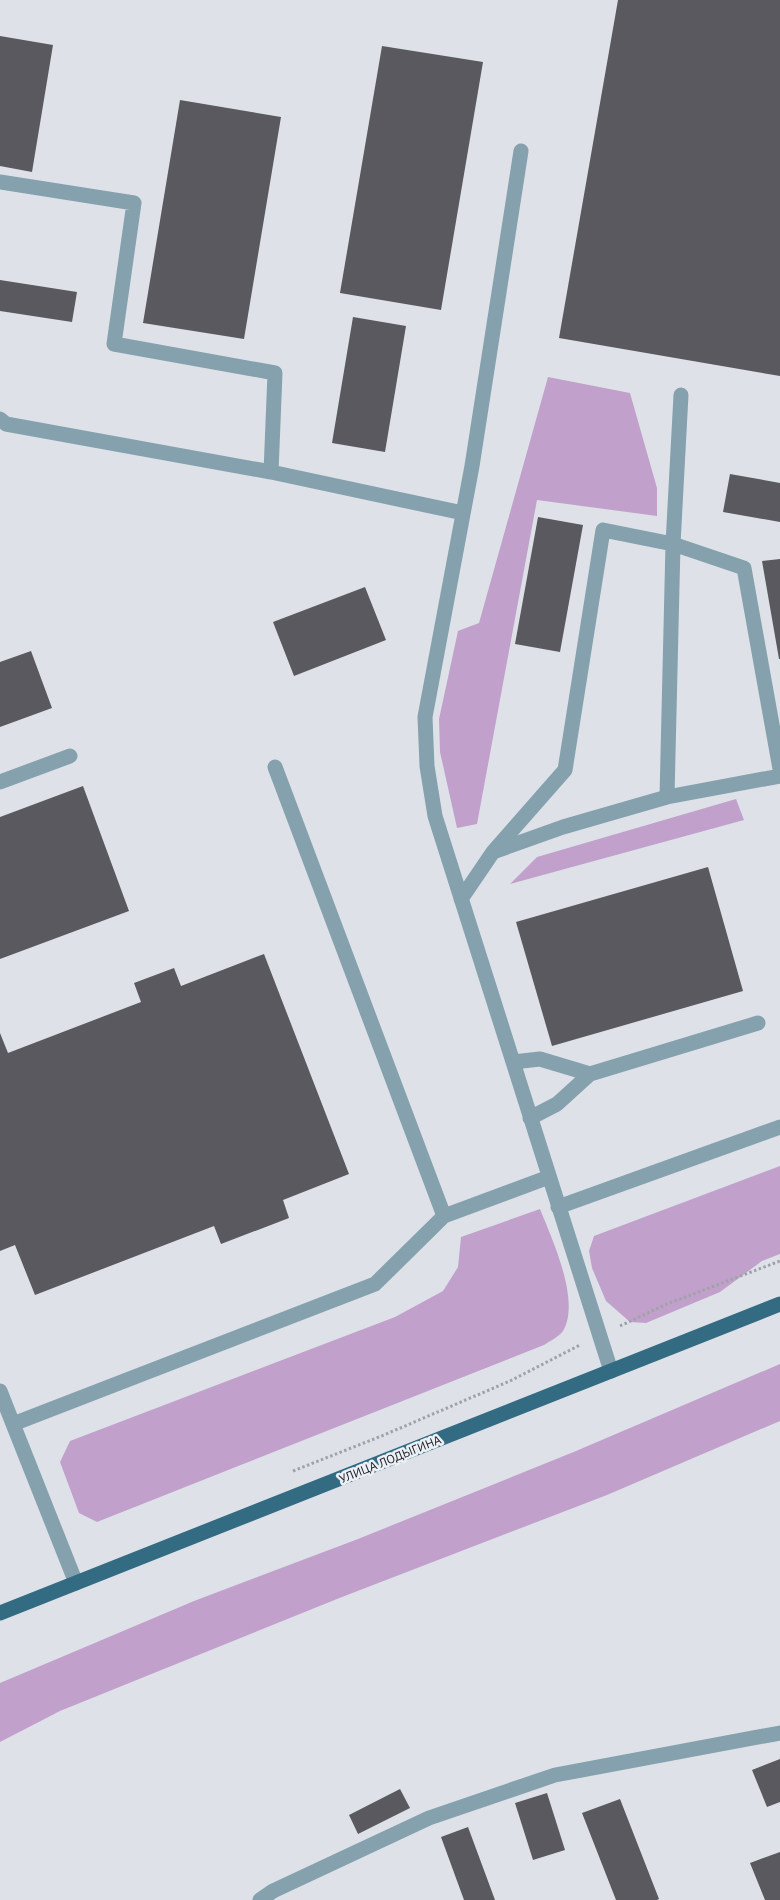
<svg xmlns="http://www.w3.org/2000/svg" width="780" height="1900" viewBox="0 0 780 1900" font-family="'IBM Plex Sans',sans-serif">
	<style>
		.green { fill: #c1a1cc }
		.building { fill: #59595f }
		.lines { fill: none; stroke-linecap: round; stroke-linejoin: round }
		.path { stroke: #9fa2a7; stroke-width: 3; stroke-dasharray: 2.5 2.5; stroke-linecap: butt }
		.minor { stroke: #85a1ae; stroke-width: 15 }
		.major { stroke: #326b82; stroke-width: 15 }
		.labels { text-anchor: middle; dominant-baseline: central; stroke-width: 5; stroke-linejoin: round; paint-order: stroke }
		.street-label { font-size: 12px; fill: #202123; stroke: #ebf0f6 }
	</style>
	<rect width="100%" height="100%" fill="#dee2e8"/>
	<path class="green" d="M548,377L630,393L657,488V516L537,500L477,824L457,828L440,752L439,719L458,631L479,623Z
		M736,799L744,820L510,884L537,857Z
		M780,1166V1254L762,1261L720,1292L646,1323L630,1322L606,1301L592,1268L589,1251L594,1236Z
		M540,1209C552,1239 581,1301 563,1331C560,1336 550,1341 544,1345L97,1522L79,1513L60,1462L70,1441L395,1317L443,1291L458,1267L461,1237Z
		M780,1364V1421L607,1495L342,1597L60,1711L0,1742V1683L194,1601L358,1539L576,1451Z"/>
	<path class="building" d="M618,0H780V376L559,338Z
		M0,36L53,45L32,172L0,166Z
		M382,46L483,62L441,310L340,293Z
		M180,100L281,117L244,339L143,323Z
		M0,280L77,292L72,322L0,311Z
		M353,317L406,326L385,452L332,443Z
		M730,474L780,483V522L723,512Z
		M538,517L583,525L560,652L515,644Z
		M780,559V659H779L762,561Z
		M365,587L386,640L294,676L273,622Z
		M31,651L52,708L0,727V662Z
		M83,786L129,911L0,959V817Z
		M708,867L743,991L552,1046L516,922Z
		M264,954L349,1174L283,1200L289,1218L221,1244L214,1226L35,1295L15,1245L0,1251V1033L8,1053L141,1002L134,983L174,968L181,986Z
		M780,1759V1802L767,1807L752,1770Z
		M400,1789L410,1808L358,1834L349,1815Z
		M547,1793L565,1850L533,1860L515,1803Z
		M620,1799L659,1899L657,1900H616L582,1813Z
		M468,1827L495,1900H464L441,1837Z
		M780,1852V1900H765L750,1863Z"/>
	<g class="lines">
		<path class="path" d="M620,1326L667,1304L780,1261
			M293,1471L384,1435L510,1381L580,1345"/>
		<path class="minor" d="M521,151L472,466L425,717L427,766L435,816L611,1371
			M0,182L134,203L114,344L275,373L271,472
			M0,419L6,424L271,472L463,513
			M275,767L444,1216L549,1177
			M0,782L70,756
			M667,797L780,776
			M493,852L565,770L603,530L673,544L744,568L780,769
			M461,899L493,852L563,827L667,797L673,544L681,395
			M513,1062L540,1059L590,1074
			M530,1118L557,1104L590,1074L758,1023
			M558,1207L780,1127
			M0,1391L13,1424L375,1284L444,1216
			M13,1424L76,1583
			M260,1900L273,1891L429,1818L555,1775L780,1733"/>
		<path class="major" d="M0,1613L780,1304"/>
	</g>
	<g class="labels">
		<g class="street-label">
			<text transform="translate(390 1459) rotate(-22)">УЛИЦА ЛОДЫГИНА</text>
		</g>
	</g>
</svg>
